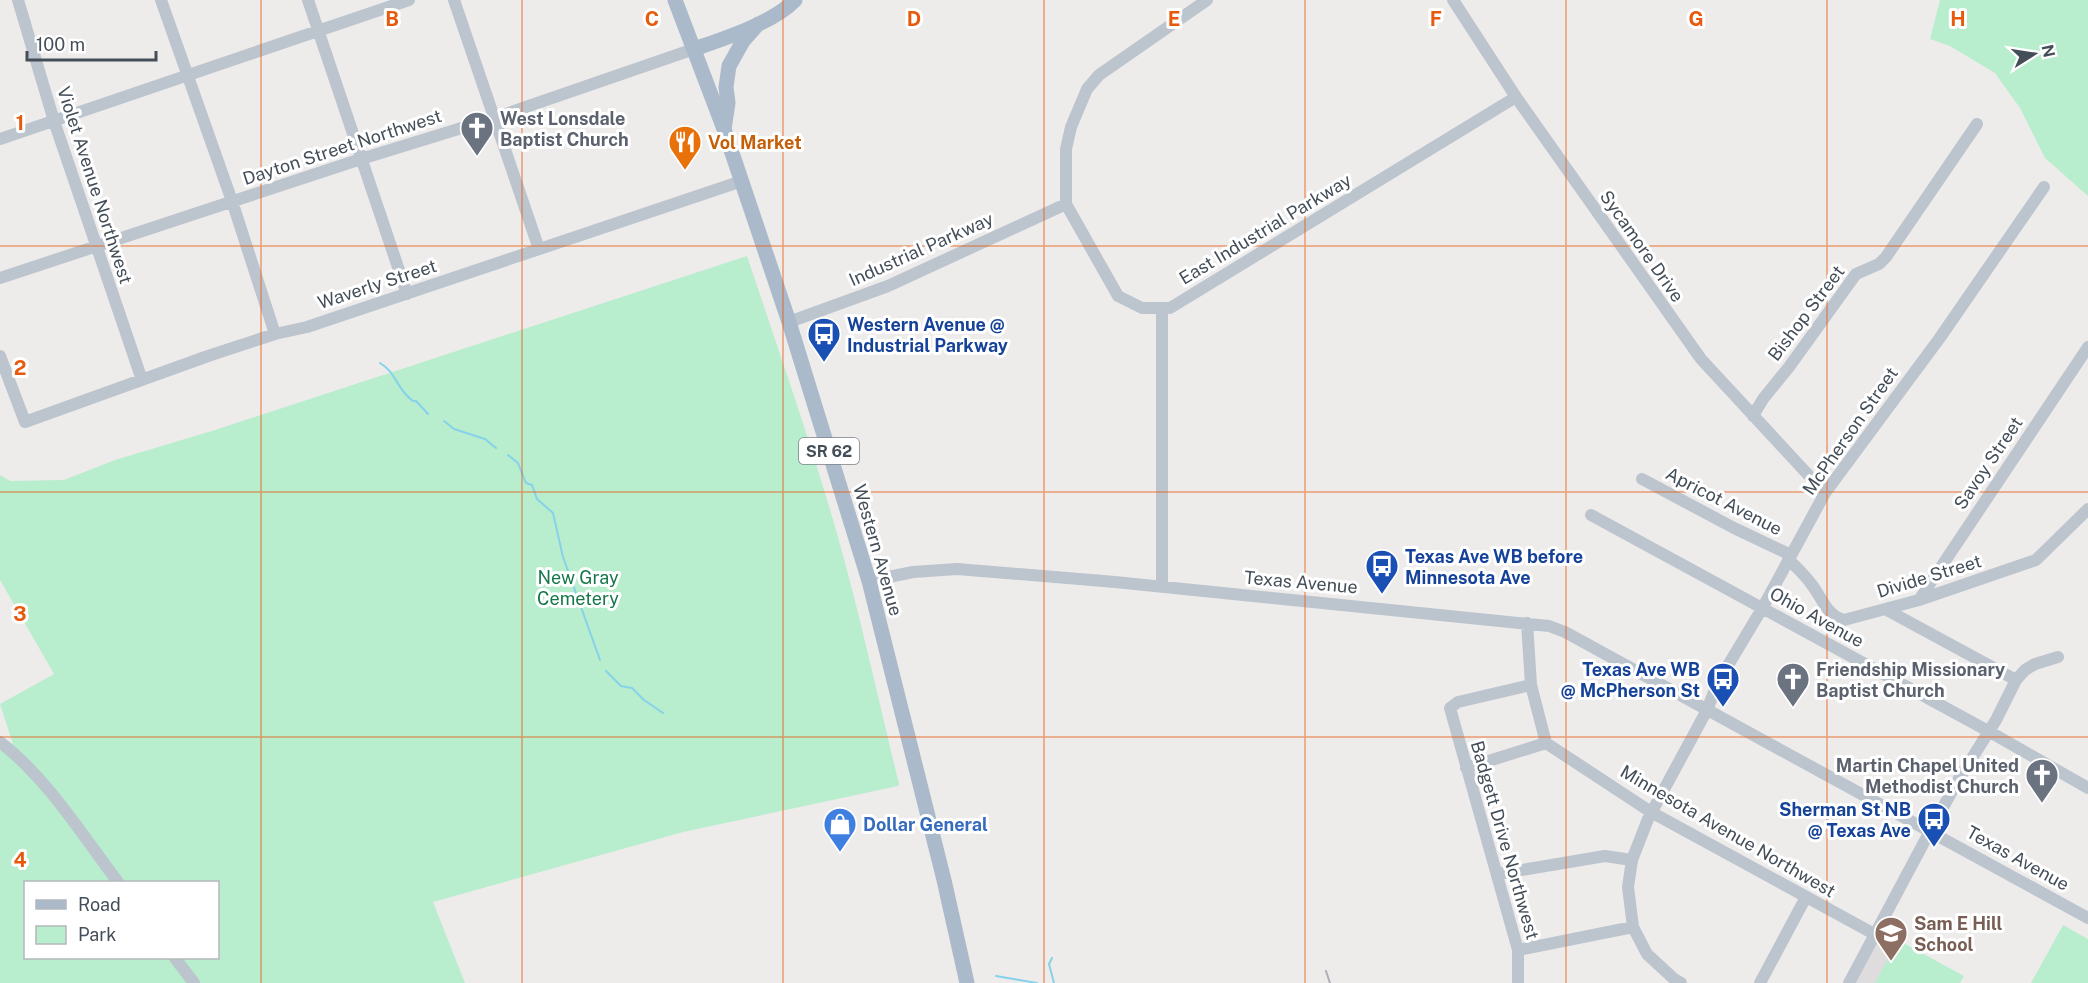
<svg xmlns="http://www.w3.org/2000/svg" width="2088" height="983" viewBox="0 0 2088 983" font-family="'Public Sans',sans-serif">
	<style>
		.education { fill: #dfdcdd }
		.green { fill: #b8edce; fill-rule: evenodd }
		.lines { fill: none; stroke-linecap: round; stroke-linejoin: round }
		.stream { stroke: #85d2ea; stroke-width: 2 }
		.minor { stroke: #bcc5ce; stroke-width: 12 }
		.major { stroke: #aabacb; stroke-width: 15 }
		.rail { stroke: #adb0b6; stroke-width: 2 }
		.grid { fill: none; stroke: #e8590c; stroke-width: 1.5; stroke-opacity: 0.55 }
		.labels { text-anchor: middle; dominant-baseline: central; stroke-width: 6; stroke-linejoin: round; paint-order: stroke }
		.shield { fill: #fff; stroke: #7c838a; stroke-width: 1.5 }
		.shield-label { font-size: 16px; font-weight: bold; fill: #444e58 }
		.worship-label { font-size: 18px; font-weight: bold; fill: #5b616d; stroke: #fff; text-anchor: start }
		.food-label { font-size: 18px; font-weight: bold; fill: #c56008; stroke: #fff; text-anchor: start }
		.street-label { font-size: 18px; fill: #444e58; stroke: #fff }
		.transit-label { font-size: 18px; font-weight: bold; fill: #164399; stroke: #fff; text-anchor: start }
		.park-label { font-size: 18px; fill: #17774a; stroke: #fff }
		.shop-label { font-size: 18px; font-weight: bold; fill: #366cbe; stroke: #fff; text-anchor: start }
		.education-label { font-size: 18px; font-weight: bold; fill: #785e54; stroke: #fff; text-anchor: start }
		.grid-label { font-size: 20px; text-anchor: middle; font-weight: bold; fill: #e8590c; stroke: #fff; stroke-width: 6; stroke-linejoin: round; paint-order: stroke }
	</style>
	<rect width="100%" height="100%" fill="#eeebeb"/>
	<path class="education" d="M1877,941L1954,983H1854Z"/>
	<path class="green" d="M1940,0H2088V196L2045,158L2020,108L1995,73L1950,46L1930,39Z
		M747,256C778,349 811,442 838,537C861,619 879,702 899,784L898,786L683,832L433,902L465,983H0V738L13,744L0,704L54,674L0,580V475L10,481L64,480L115,460L215,430ZM26,882H218V958H26Z
		M2063,925L2088,939V983H2031Z
		M1898,940L1964,976L1960,983H1875Z"/>
	<g class="lines">
		<path class="stream" d="M380,363C396,372 397,390 413,401H416L428,414
			M444,421L454,429L485,439L496,448
			M508,455L518,463L526,483L532,485L537,499L553,513L563,557L600,660
			M606,671L621,686L632,688L644,700L663,713
			M1052,958L1049,964L1054,983
			M996,976L1037,983"/>
		<path class="minor" d="M18,0L54,121L142,380
			M161,0L232,201L275,334
			M308,0L407,294
			M454,0L539,249
			M1207,0L1099,75L1087,89L1071,127L1066,149V204L1118,296L1142,308H1170L1516,97
			M1453,0L1516,97L1701,359L1825,493
			M0,139L409,0
			M0,278L361,159L494,118L694,49
			M789,322L888,286L1066,204
			M0,356L25,422L208,356L275,334L307,327L742,181
			M1753,416L1763,399L1789,367L1856,274L1879,264L1886,257L1977,124
			M1642,479L1734,528L1791,555
			M1591,515L1990,732L2088,788
			M1788,559C1796,567 1805,575 1812,585C1822,598 1827,616 1844,620L1919,600L2036,560L2088,509
			M869,581L913,572L957,569L1115,582L1549,626L1565,632L2088,918
			M1162,586V308
			M1919,600L2088,347
			M1885,609L2016,680
			M1527,623L1531,685L1546,743L1651,812L1876,935
			M0,742C48,779 82,835 118,882
			M1466,768L1546,743
			M1498,874L1605,856L1632,860
			M1518,950L1633,927
			M175,958L194,983
			M1518,983V950L1450,708L1458,702L1531,685
			M1681,983L1674,979L1647,954L1633,927L1628,887L1632,860L1648,819L1707,710L1718,682L1763,607L1825,493L1939,339L2044,187
			M1760,983L1806,897
			M1849,983L1930,831L1957,782L1996,720L2016,680L2025,670L2035,664L2058,657"/>
		<path class="major" d="M675,0L724,129L789,322L869,581L944,880L967,983
			M694,49C723,39 773,23 795,0
			M724,129L728,103L726,87L729,66L743,41L758,24"/>
		<path class="rail" d="M1326,971L1330,983"/>
	</g>
	<path class="grid" d="M261,0V983M522,0V983M783,0V983M1044,0V983M1305,0V983M1566,0V983M1827,0V983M0,246H2088M0,492H2088M0,737H2088"/>
	<defs>
		<g id="church-pin" transform="scale(1.725)"><path d="M0 17L-7.5 6A9.5 9.5 0 1 1 7.5 6Z" fill="#6b7280" stroke="#fff"/><path d="M-1.2-6h2.4v3.5h3.3v2.4h-3.3V6h-2.4V-.1h-3.3v-2.4h3.3Z" fill="#fff"/></g>
		<g id="restaurant-pin" transform="scale(1.725)"><path d="M0 17L-7.5 6A9.5 9.5 0 1 1 7.5 6Z" fill="#e8710a" stroke="#fff"/><path d="M-5-6h1v4h1v-4h1v4h1v-4h1v5L-1.5 .5V6h-2V.5L-5-1ZM5-6V6H3V1.5H1.5Q1.5-4 5-6Z" fill="#fff"/></g>
		<g id="bus-pin" transform="scale(1.725)"><path d="M0 17L-7.5 6A9.5 9.5 0 1 1 7.5 6Z" fill="#1a4fb4" stroke="#fff"/><path d="M-5-6H5V4H4V6H2V4H-2V6H-4V4H-5ZM-3.5-4V0h7V-4ZM-3.5 1.2v1.5H-2V1.2ZM2 1.2v1.5H3.5V1.2Z" fill="#fff"/></g>
		<g id="shop-pin" transform="scale(1.725)"><path d="M0 17L-7.5 6A9.5 9.5 0 1 1 7.5 6Z" fill="#3f7fe0" stroke="#fff"/><path d="M-5-2.5h2.3a2.7 3.5 0 0 1 5.4 0H5L5.5 6h-11ZM-1.5-2.5h3a1.5 2.3 0 0 0-3 0Z" fill="#fff"/></g>
		<g id="school-pin" transform="scale(1.725)"><path d="M0 17L-7.5 6A9.5 9.5 0 1 1 7.5 6Z" fill="#8d6e63" stroke="#fff"/><path d="M0-5L7-2L0 1L-7-2ZM-4 1L0 2.5L4 1V4Q0 6-4 4Z" fill="#fff"/></g>
	</defs>
	<g fill-rule="evenodd">
		<use href="#church-pin" x="477" y="128"/>
		<use href="#restaurant-pin" x="685" y="142"/>
		<use href="#bus-pin" x="824" y="334"/>
		<use href="#bus-pin" x="1382" y="566"/>
		<use href="#bus-pin" x="1723" y="679"/>
		<use href="#church-pin" x="1793" y="679"/>
		<use href="#church-pin" x="2042" y="775"/>
		<use href="#bus-pin" x="1934" y="819"/>
		<use href="#shop-pin" x="840" y="824"/>
		<use href="#school-pin" x="1891" y="933"/>
	</g>
	<g class="labels">
		<rect class="shield" x="799" y="438" width="60" height="26" rx="4.5"/>
		<g class="shield-label">
			<text x="829" y="451">SR 62</text>
		</g>
		<g class="worship-label">
			<text x="500" y="118">West Lonsdale<tspan x="500" dy="21">Baptist Church</tspan></text>
			<text x="1816" y="669">Friendship Missionary<tspan x="1816" dy="21">Baptist Church</tspan></text>
			<text x="2019" y="765" text-anchor="end">Martin Chapel United<tspan x="2019" dy="21">Methodist Church</tspan></text>
		</g>
		<g class="food-label">
			<text x="708" y="142">Vol Market</text>
		</g>
		<g class="street-label">
			<text transform="translate(342 147) rotate(-18)">Dayton Street Northwest</text>
			<text transform="translate(95 185) rotate(72)">Violet Avenue Northwest</text>
			<text transform="translate(1265 229) rotate(-31)">East Industrial Parkway</text>
			<text transform="translate(1642 246) rotate(55)">Sycamore Drive</text>
			<text transform="translate(921 249) rotate(-24)">Industrial Parkway</text>
			<text transform="translate(377 284) rotate(-18)">Waverly Street</text>
			<text transform="translate(1806 313) rotate(-53)">Bishop Street</text>
			<text transform="translate(1850 431) rotate(-55)">McPherson Street</text>
			<text transform="translate(1988 463) rotate(-56)">Savoy Street</text>
			<text transform="translate(1724 501) rotate(27)">Apricot Avenue</text>
			<text transform="translate(878 550) rotate(74)">Western Avenue</text>
			<text transform="translate(1929 576) rotate(-17)">Divide Street</text>
			<text transform="translate(1301 582) rotate(5)">Texas Avenue</text>
			<text transform="translate(1817 617) rotate(29)">Ohio Avenue</text>
			<text transform="translate(1728 831) rotate(30)">Minnesota Avenue Northwest</text>
			<text transform="translate(1505 840) rotate(74)">Badgett Drive Northwest</text>
			<text transform="translate(2018 858) rotate(29)">Texas Avenue</text>
		</g>
		<g class="transit-label">
			<text x="847" y="324">Western Avenue @<tspan x="847" dy="21">Industrial Parkway</tspan></text>
			<text x="1405" y="556">Texas Ave WB before<tspan x="1405" dy="21">Minnesota Ave</tspan></text>
			<text x="1700" y="669" text-anchor="end">Texas Ave WB<tspan x="1700" dy="21">@ McPherson St</tspan></text>
			<text x="1911" y="809" text-anchor="end">Sherman St NB<tspan x="1911" dy="21">@ Texas Ave</tspan></text>
		</g>
		<g class="park-label">
			<text x="578" y="577">New Gray<tspan x="578" dy="21">Cemetery</tspan></text>
		</g>
		<g class="shop-label">
			<text x="863" y="824">Dollar General</text>
		</g>
		<g class="education-label">
			<text x="1914" y="923">Sam E Hill<tspan x="1914" dy="21">School</tspan></text>
		</g>
	</g>
	<g class="grid-label">
		<text x="392" y="26">B</text>
		<text x="652" y="26">C</text>
		<text x="914" y="26">D</text>
		<text x="1174" y="26">E</text>
		<text x="1436" y="26">F</text>
		<text x="1696" y="26">G</text>
		<text x="1958" y="26">H</text>
		<text x="20" y="130">1</text>
		<text x="20" y="375">2</text>
		<text x="20" y="621">3</text>
		<text x="20" y="867">4</text>
	</g>
	<rect x="24" y="881" width="195" height="78" fill="#ffffff" stroke="#b4b8bc" stroke-width="1.5"/>
	<rect x="36" y="900" width="30" height="9" fill="#aabacb" stroke="#b4b8bc" stroke-width="1.5"/>
	<text x="78" y="911" font-size="18" fill="#444e58">Road</text>
	<rect x="36" y="926" width="30" height="18" fill="#b8edce" stroke="#b4b8bc" stroke-width="1.5"/>
	<text x="78" y="941" font-size="18" fill="#444e58">Park</text>
	<g transform="translate(2034 54) rotate(78)" stroke="#ffffff" stroke-width="4.5" paint-order="stroke">
	<path d="M0-4.5L10 22L0 15L-10 22Z" fill="#444e58"/>
	<text y="-9" font-size="16" font-weight="bold" text-anchor="middle" fill="#444e58">N</text>
	</g>
	<path d="M27 51v9h129v-9" fill="none" stroke="#444e58" stroke-width="3"/>
	<text x="36" y="51" font-size="18" fill="#444e58" stroke="#ffffff" stroke-width="4.5" paint-order="stroke">100 m</text>
</svg>
